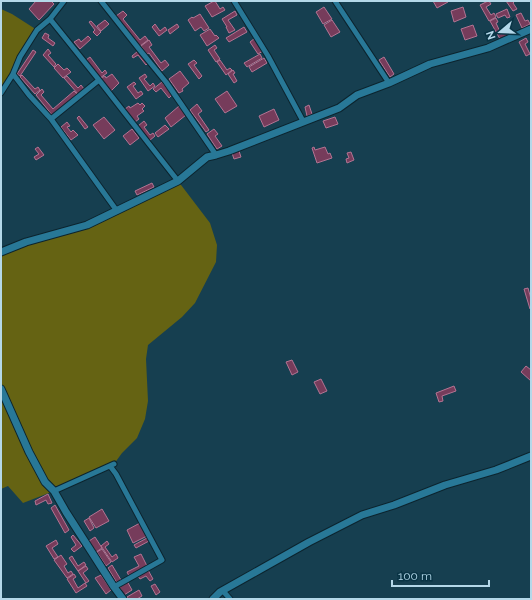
<svg xmlns="http://www.w3.org/2000/svg" width="532" height="600" viewBox="0 0 532 600" font-family="Raleway,sans-serif">
	<style>
		.green { fill: #656313 }
		.building { fill: #763c5b; stroke: #b37493 }
		.lines { fill: none; stroke-linecap: round; stroke-linejoin: round }
		.street-casing { stroke: #0c242e; stroke-width: 7 }
		.secondary-casing { stroke: #0c242e; stroke-width: 9 }
		.street { stroke: #287897; stroke-width: 5 }
		.secondary { stroke: #287897; stroke-width: 7 }
	</style>
	<rect width="100%" height="100%" fill="#163f50"/>
	<path class="green" d="M1,9L12,14L37,30L1,93Z
		M178,181L210,223L217,245L216,262L195,303L182,317L148,345L146,359L148,401L145,419L137,438L122,453L114,464L54,491L23,503L8,486L1,489V252L64,232Z"/>
	<path class="building" d="M36,1H51L54,4L39,20L29,9Z
		M214,1H215L220,9L223,7L225,10L212,17L205,6Z
		M433,1H447L448,2L437,8Z
		M488,1H489L491,4L486,7L491,15L494,13L496,17L489,21L480,5Z
		M506,1H514V2L513,3L517,9L513,11Z
		M324,7L332,19L323,24L316,12Z
		M463,7L466,17L454,22L451,11Z
		M507,9L510,17L507,18L505,15L498,18L496,14Z
		M123,11L127,15L123,19L140,40L145,36L148,40L140,46L116,16Z
		M235,11L237,15L228,20L235,30L229,33L226,27H227L222,19Z
		M521,13L525,21L528,20L530,24L522,28L516,15Z
		M200,14L209,28L204,31L201,27L195,31L188,20L192,17L193,18Z
		M496,18L498,22L496,23L501,34L510,29L512,33L500,39L490,21Z
		M105,20L109,24L101,31L97,26Z
		M332,20L340,32L331,37L324,25Z
		M91,21L101,32L97,36L93,32L95,30L89,22Z
		M155,24L160,31L165,27L167,30L159,36L152,27Z
		M177,24L179,27L170,34L168,30Z
		M473,25L477,36L465,40L461,29Z
		M244,27L247,32L229,42L226,38Z
		M210,29L215,36L216,35L219,38L207,46L200,35Z
		M45,33L49,35L48,38L55,43L53,46L42,38Z
		M88,36L91,39L80,49L74,42L79,39L81,42Z
		M255,38L263,51L258,54L250,42Z
		M526,38L528,42L525,44L530,54L526,56L519,42Z
		M149,40L152,45L149,47L161,63L165,60L169,65L162,71L149,53L147,54L141,46Z
		M215,45L217,48L214,50L220,59L216,62L208,50Z
		M48,49L51,53L48,55L56,64L54,67L43,55Z
		M33,50L36,52L20,76L17,74Z
		M138,51L148,63L146,65L138,55L133,58L132,56Z
		M260,54L262,58L247,67L244,63Z
		M90,57L102,73L105,70L107,73L100,78L86,60Z
		M384,57L394,74L390,77L379,60Z
		M264,58L267,63L252,72L249,67Z
		M194,60L197,63L194,65L202,76L199,79L188,64Z
		M220,60L227,70L230,68L232,70L226,75L217,62Z
		M58,64L64,70L67,68L71,72L63,78L54,68Z
		M233,70L235,73L233,74L237,81L234,83L228,74Z
		M180,71L189,83L182,89L183,91L179,93L169,79Z
		M112,74L119,83L111,91L101,78L105,76L106,78Z
		M145,74L147,77L144,79L150,86L153,83L155,86L148,91L139,78Z
		M22,75L35,89L38,87L40,90L35,94L20,77Z
		M67,76L78,88L81,85L84,89L78,94L64,78Z
		M134,82L136,84L133,86L138,93L141,91L143,94L136,99L127,87Z
		M162,82L172,95L169,98L161,88L156,92L153,89Z
		M42,89L44,92L41,95L53,109L74,91L77,94L52,115L36,95Z
		M227,91L237,106L225,113L215,99Z
		M138,103L140,105L142,103L145,106L142,109L144,111L137,116L139,119L135,122L125,109L129,106L130,108Z
		M197,104L202,111L198,114L209,130L206,132L190,110Z
		M309,105L312,114L307,116L305,107Z
		M179,106L186,115L171,127L165,118Z
		M274,109L279,120L264,127L259,116Z
		M79,116L88,127L85,129L77,118Z
		M104,117L115,130L104,139L93,125Z
		M335,117L338,124L326,128L323,121Z
		M144,121L147,125L144,127L150,135L153,133L155,136L149,141L138,126Z
		M67,122L70,126L67,127L71,132L73,130L78,135L71,140L61,127Z
		M165,125L169,129L158,137L155,133Z
		M132,129L139,138L130,145L123,136Z
		M214,129L218,134L215,136L222,146L217,149L207,134Z
		M38,147L44,155L36,160L34,157L39,154L35,149Z
		M314,147L315,150L325,147L328,154L330,153L332,158L317,163L312,148Z
		M239,151L241,157L234,159L232,153Z
		M351,152L354,160L347,163L346,159L349,158L347,153Z
		M152,183L154,187L137,195L135,191Z
		M528,288L531,299V308L530,309L524,289Z
		M292,360L298,372L292,375L286,362Z
		M526,366L531,370V381L521,372Z
		M321,379L327,391L320,394L314,382Z
		M454,386L456,391L442,396L443,401L439,402L436,393Z
		M48,494L52,503L48,504L46,500L36,505L35,501Z
		M55,505L69,530L65,533L51,508Z
		M102,509L109,521L96,528L89,517Z
		M89,518L94,528L90,531L84,521Z
		M140,523L147,536L133,543L127,530Z
		M73,535L82,546L74,552L71,549L76,545L71,537Z
		M95,537L102,548L96,552L89,541Z
		M147,538L149,541L136,548L134,545Z
		M56,540L58,544L52,548L58,557L54,559L46,546Z
		M107,541L109,544L105,547L112,557L116,554L118,558L112,562L101,546Z
		M102,549L111,562L106,566L97,552Z
		M141,554L147,566L129,576L127,572L139,566L134,557Z
		M61,555L67,564L64,566L68,573L71,571L73,574L67,578L54,560Z
		M72,556L78,566L84,562L86,565L78,571L69,558Z
		M112,565L121,580L117,583L108,568Z
		M86,566L88,569L83,573L89,581L86,583L78,571Z
		M148,570L153,579L150,581L146,576L140,579L138,576Z
		M74,574L76,577L73,579L78,588L85,583L87,586L76,593L67,579Z
		M101,575L111,590L106,594L95,578Z
		M127,581L132,590L124,595L119,586Z
		M155,584L160,592L156,595L151,586Z
		M139,590L142,596L137,599H129L127,597Z"/>
	<g class="lines">
		<g class="street-casing">
			<path id="street" d="M101,1L139,49L166,82L216,155
				M234,1L268,56L303,121
				M335,1L389,83
				M50,19L99,80L178,181
				M13,74L29,95L51,119L117,211
				M1,93L13,74L20,57L37,30L50,19L64,1
				M51,119L99,80
				M110,466L116,474L162,560L114,587
				M54,491L114,464
				M223,591L230,599"/>
		</g>
		<g class="secondary-casing">
			<path id="secondary" d="M1,252L26,242L87,225L178,181L207,157L216,155L229,151L339,108L357,95L389,83L430,64L488,48L531,29
				M1,389L29,452L45,482L54,491L66,512L114,587L123,599
				M213,599L220,592L261,569L309,542L362,515L394,505L445,485L496,470L531,456"/>
		</g>
		<use href="#street" class="street"/>
		<use href="#secondary" class="secondary"/>
	</g>
	<rect width="532" height="600" fill="none" stroke="#b4d8e9" stroke-width="4"/>
	<g transform="translate(500 32) rotate(251)" stroke="#093445" stroke-width="3" paint-order="stroke">
	<path d="M0-3L7 15L0 10L-7 15Z" fill="#b4d8e9"/>
	<text y="-6" font-size="11" font-weight="bold" text-anchor="middle" fill="#b4d8e9">N</text>
	</g>
	<path d="M392 580v6h97v-6" fill="none" stroke="#b4d8e9" stroke-width="2"/>
	<text x="398" y="580" font-size="12" fill="#b4d8e9" stroke="#093445" stroke-width="3" paint-order="stroke">100 m</text>
</svg>
